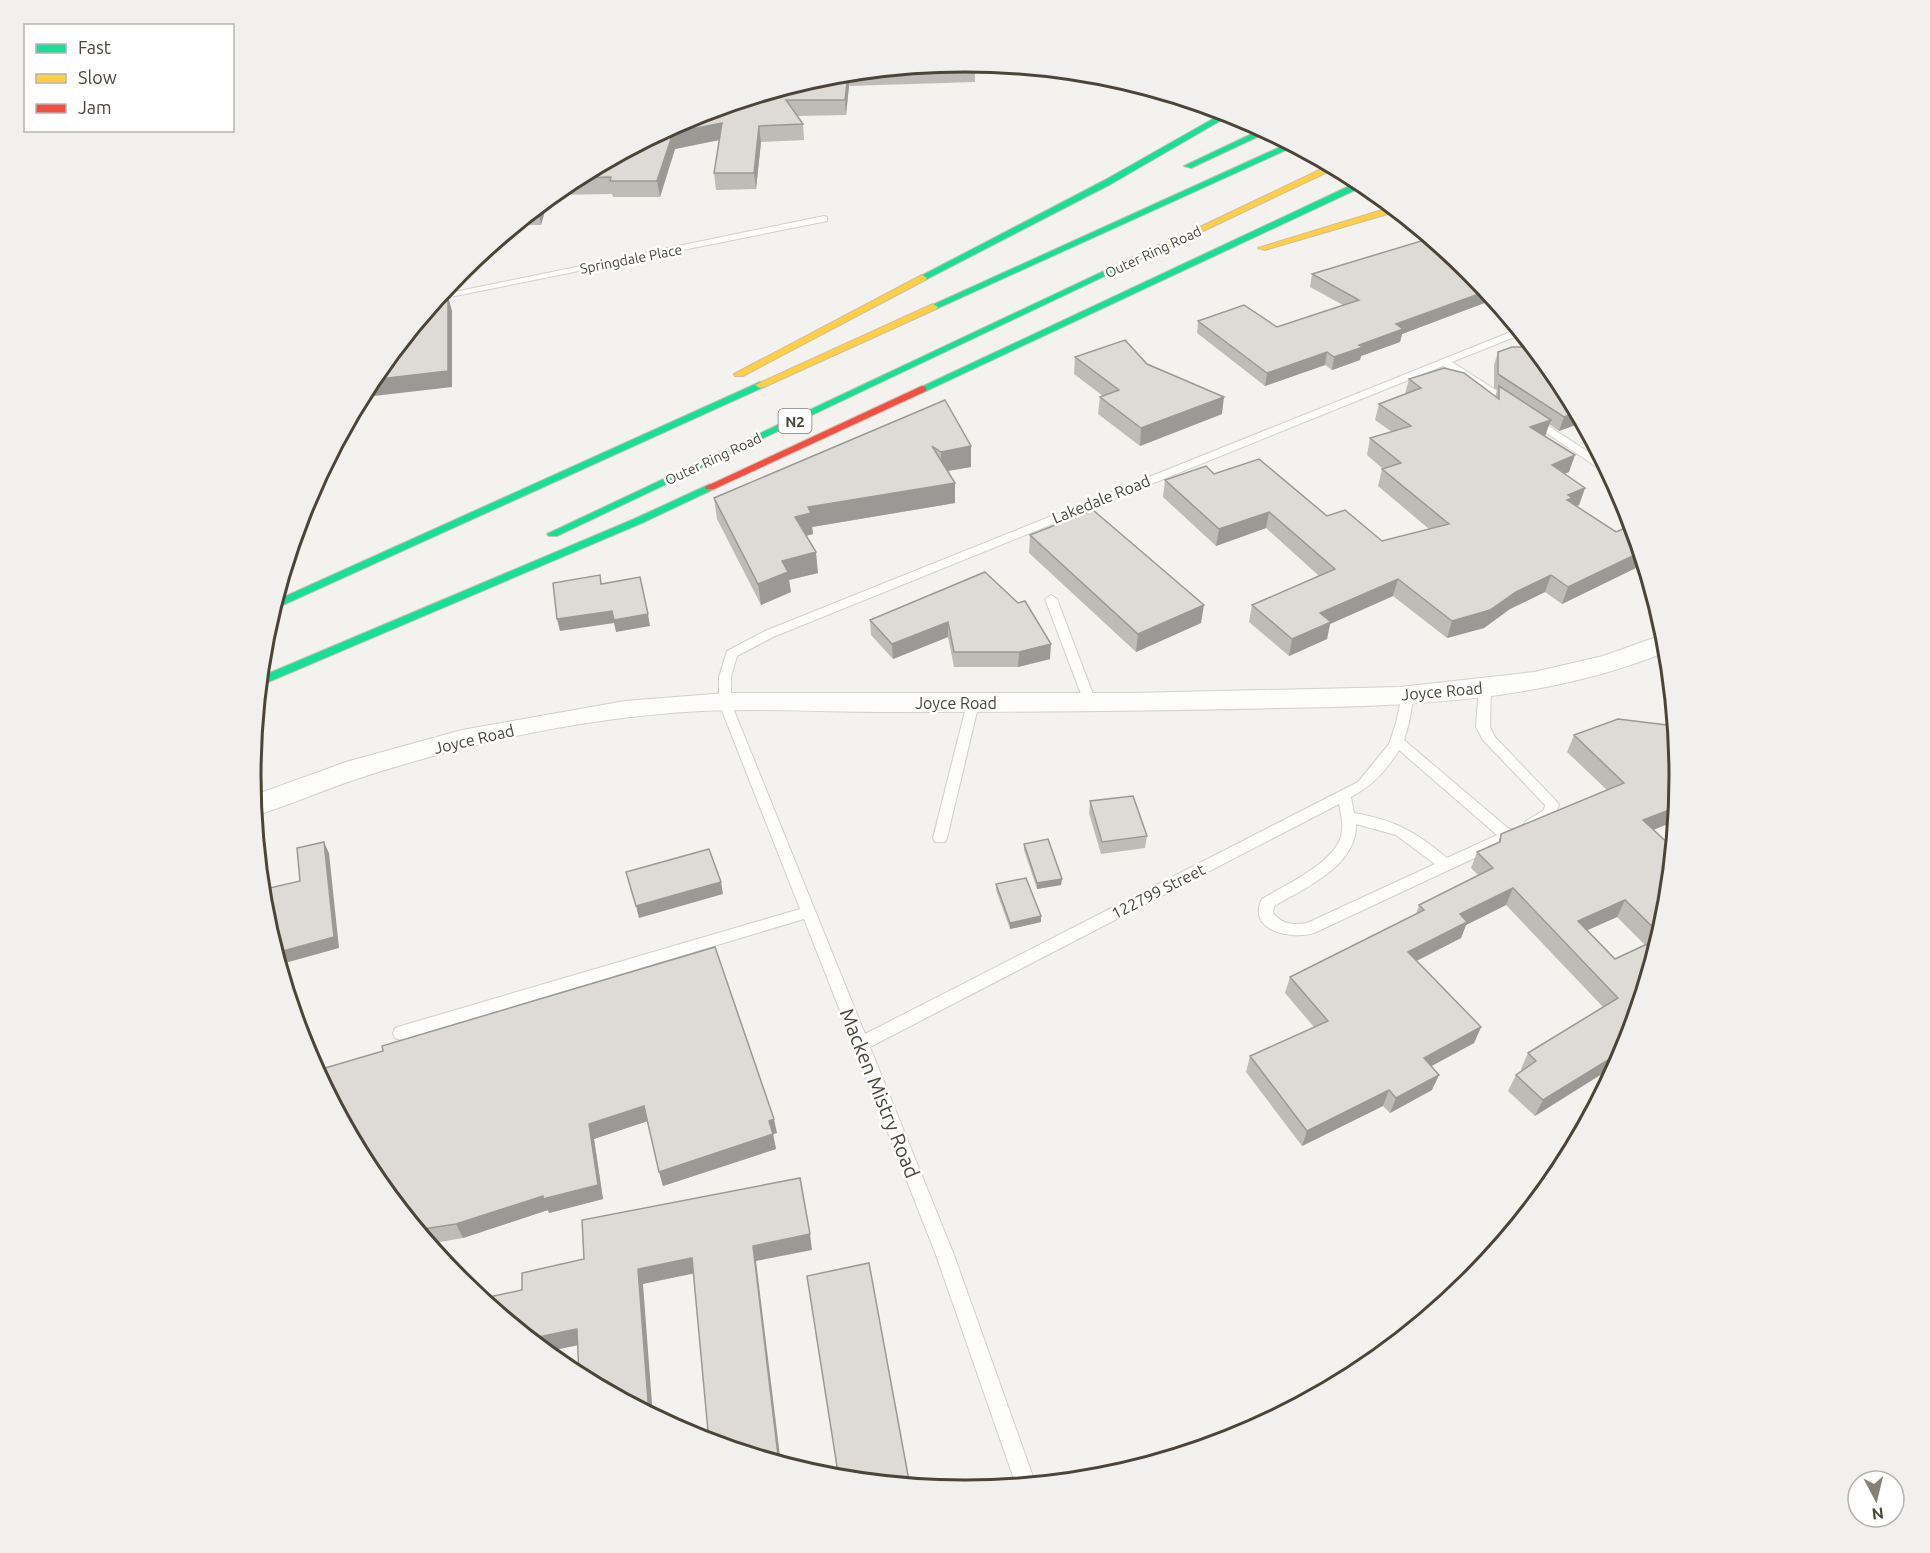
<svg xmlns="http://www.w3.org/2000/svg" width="1930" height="1553" viewBox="0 0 1930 1553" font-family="Ubuntu,sans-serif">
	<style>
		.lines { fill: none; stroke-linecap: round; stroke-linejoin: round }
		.lane-casing { stroke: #d2d0cb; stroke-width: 2 }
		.street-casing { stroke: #d2d0cb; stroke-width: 2 }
		.fast-casing { stroke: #ccbfa9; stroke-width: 2 }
		.slow-casing { stroke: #ccbfa9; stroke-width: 2 }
		.jam-casing { stroke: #ccbfa9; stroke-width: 2 }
		.lane { fill: #fdfdfc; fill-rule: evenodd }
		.street { fill: #fdfdfc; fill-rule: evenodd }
		.fast { fill: #16e098; fill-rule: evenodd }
		.slow { fill: #ffcf43; fill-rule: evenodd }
		.jam { fill: #f24e42; fill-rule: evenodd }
		.wall { fill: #bfbcb8; fill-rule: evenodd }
		.shaded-wall { fill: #9b9996 }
		.building { fill: #dedbd6; stroke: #9b9996; stroke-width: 1.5 }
		.labels { text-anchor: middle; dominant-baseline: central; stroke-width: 5; stroke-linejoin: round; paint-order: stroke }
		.far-street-label { font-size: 14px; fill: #4b4439; stroke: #fff }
		.shield { fill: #fff; stroke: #817c74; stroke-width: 1.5 }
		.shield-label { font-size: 15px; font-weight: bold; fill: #4b4439 }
		.street-label { font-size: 16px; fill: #4b4439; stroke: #fff }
		.near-street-label { font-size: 20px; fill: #4b4439; stroke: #fff }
		.rim { fill: none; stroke: #4b4439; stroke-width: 3 }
	</style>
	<rect width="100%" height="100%" fill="#f4f2ee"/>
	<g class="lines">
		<g class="lane-casing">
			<path id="lane" d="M824,216L827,217V221L435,300L440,295Z
				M1518,329L1522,334L1452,362L1516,403V407H1508L1443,366L773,637L737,656L731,677V703L865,1034L1358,782L1389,744L1396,723L1403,691H1413L1414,694L1409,723L1404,740L1509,829H1519L1521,833L1513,840L1314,933C1292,940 1246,931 1262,899C1285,885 1334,863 1341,836C1344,825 1341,814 1339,804L870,1047L954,1255L1036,1485H1016L936,1255L804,919L401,1040L395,1038L393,1033L395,1028L401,1026L800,909L719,703V677L727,651L765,631ZM1399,750L1497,835L1447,858C1416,832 1395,820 1354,813L1351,797C1372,786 1387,770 1399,750ZM1356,824L1396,835L1435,864L1307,923C1293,925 1283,925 1273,913L1274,906C1305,888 1357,866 1356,824Z
				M1533,416L1604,462L1610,473L1604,472L1529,421L1528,419Z
				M1051,595L1057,599L1096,702L1095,705H1085L1084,702L1045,599Z
				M1485,683L1491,687L1490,727L1495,737L1559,804L1555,817L1536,829H1526L1524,825L1526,821L1544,810L1545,805L1483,740L1476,727L1479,687Z
				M973,699L979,703L947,838L945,842H935L933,838L967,703Z"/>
		</g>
		<g class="street-casing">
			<path id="street" d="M1665,634L1668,651C1545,702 1408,706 1278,708C1148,711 1018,712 889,712C826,712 764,708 701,711C589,717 476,741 369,775C330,787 293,804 254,816L252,796L346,762L462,730L625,701L726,693H1131L1400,687L1534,672L1603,656Z"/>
		</g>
		<g class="fast-casing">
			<path id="fast" d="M1225,112L1232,114L1111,184L925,280L917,278L1105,180Z
				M1262,129L1268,132L1191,168L1184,166Z
				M1289,143L1295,146L936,309L928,307Z
				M1360,181L1366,185L926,391L922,392L917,389Z
				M1159,245L1166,247L557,536H549L547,534Z
				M760,382L765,385L764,387L272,610L275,601Z
				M710,484L714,485V489L642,523L259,686L260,677L634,519Z"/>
		</g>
		<g class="slow-casing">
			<path id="slow" d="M1330,165L1336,168L1165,249L1158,247Z
				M1392,207L1398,211L1265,250L1258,248Z
				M922,275L927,278L925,280L743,376H735L734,374Z
				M933,304L938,307L936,309L764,387L760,388L755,385Z"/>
		</g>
		<g class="jam-casing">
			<path id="jam" d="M922,386L926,387V391L714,489H706L705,487Z"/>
		</g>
		<use href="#lane" class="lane"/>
		<use href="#street" class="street"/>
		<use href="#fast" class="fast"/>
		<use href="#slow" class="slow"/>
		<use href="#jam" class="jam"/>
	</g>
	<path class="wall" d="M965,62L975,67V82L849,86L846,115L797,116L803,124L804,140L761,142L756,189L716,190L714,173L719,140L675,149L660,197H613L612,194L552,195L568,182L692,116L826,75Z
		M549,197L541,225H515Z
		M1312,274L1487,302L1402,334L1400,342L1361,356L1360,360L1332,370L1325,365L1265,386L1197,333L1198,321L1277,327L1343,305L1310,287Z
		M1498,352L1560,380L1584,424L1581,423L1559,431L1549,424L1545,436L1569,472L1564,474L1585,488L1579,505L1576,506L1616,532L1632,525L1644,564L1562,604L1545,592L1510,609L1484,628L1447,638L1393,596L1330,624L1327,639L1289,656L1249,622L1252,605L1319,576L1266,528L1216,546L1163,497L1165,480L1214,474L1327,516L1382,541L1429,529L1378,486L1382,469H1383L1367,455L1370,438L1392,432L1375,420L1379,404L1405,394L1409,379L1495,397L1497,390L1494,388V365Z
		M1075,357L1222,414L1140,446L1098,414L1100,397L1103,396L1074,374Z
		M945,400L971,467L947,471L955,503L812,527L813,534L806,536L818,573L789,580L791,592L761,605L717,519L714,498Z
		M1030,535L1201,623L1136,652L1029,553Z
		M985,572L1050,659L1018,667H954L948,637L893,659L871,635L870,620Z
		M1618,719L1654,830L1666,916L1625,1050L1535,1116L1508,1091L1516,1075L1522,1071L1521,1069L1528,1053L1603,1007L1506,905L1466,925L1461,938L1417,961L1481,1027L1474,1043L1431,1066L1432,1090L1390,1113L1383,1106L1302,1146L1246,1072L1250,1056L1314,1027L1285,993L1290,977L1416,914L1419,905L1478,875L1471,868L1477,852L1498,843L1501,834L1607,790L1567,752L1574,735ZM1617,917L1645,945L1615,959L1587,930Z
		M1090,801L1147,836L1145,848L1101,854L1089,813Z
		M1024,844L1061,885L1037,889L1024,850Z
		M996,884L1041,922L1010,929L996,890Z
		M315,1071L777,1133L773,1134L776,1149L663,1186L647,1121L594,1139L603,1199L549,1213L548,1210L463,1238L428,1244L370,1173Z"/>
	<path class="shaded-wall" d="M848,73L849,86L846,115L845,100Z
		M722,123L724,139L675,149L660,197L657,181L673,133Z
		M759,126L761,142L756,189L754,173Z
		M549,197L541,225L538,208L539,206Z
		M1487,291L1495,301L1487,302L1402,334L1400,342L1361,356L1360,360L1332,370L1334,357L1396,324Z
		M448,296L452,311V387L374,396L369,382L370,380Z
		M1327,352L1325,365L1265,386L1267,373Z
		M1224,397L1222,414L1140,446L1141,428Z
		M1577,412L1582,421L1581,423L1559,431L1564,417Z
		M1551,420L1545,436L1530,427Z
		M971,446V467L941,472V452Z
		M1575,455L1569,472L1546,482L1552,465Z
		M955,483V503L812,527L813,534L798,538L795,517L808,507Z
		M1585,488L1579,505L1568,509V495Z
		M1269,512L1266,528L1216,546L1219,529Z
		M816,552L818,573L789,580L791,592L761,605L758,584L782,561Z
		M1641,552L1644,564L1562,604L1568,587Z
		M1551,575L1545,592L1510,609L1484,628L1447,638L1452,621Z
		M1398,579L1393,596L1330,624L1327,639L1289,656L1292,639L1320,613Z
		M1204,605L1201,623L1136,652L1138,634Z
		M612,611L648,614L650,626L616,632L614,623L560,631L557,619Z
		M948,622V637L893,659L892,644Z
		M1051,644L1050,659L1018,667L1019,652Z
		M1677,807L1676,821L1635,837L1643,820Z
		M324,842L329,853L339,948L285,963L286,984L285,985L280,970L279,952Z
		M1062,879L1061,885L1037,889V883Z
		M721,882L723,894L639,918L636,906Z
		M1513,888L1506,905L1466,925L1461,938L1402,968L1408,952L1460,914Z
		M1625,900L1617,917L1570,938L1578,921Z
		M1041,916V922L1010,929V923Z
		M1481,1027L1474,1043L1417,1074L1424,1058Z
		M1626,1049L1618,1064L1535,1116L1543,1100Z
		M1439,1075L1432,1090L1390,1113L1396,1098Z
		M1389,1090L1383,1106L1302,1146L1307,1131Z
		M644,1106L648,1121L594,1139L603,1199L549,1213L548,1210L463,1238L456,1224L589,1124Z
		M774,1119L777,1133L773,1134L776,1149L663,1186L659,1172Z
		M810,1234L812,1250L756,1261L781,1464H779L753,1246Z
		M692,1258L696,1273L643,1284L653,1417L649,1414L638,1269Z
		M577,1329L584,1344L545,1352L529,1339Z"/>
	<path class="building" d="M965,62H974L975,67L879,70Z
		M848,73L845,100H786L803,124L759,126L754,173H714L722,123L673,133L657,181H610L611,177L575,178L692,116L826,75Z
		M1431,238L1471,271L1487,291L1396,324L1403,329L1359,345L1363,347L1334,357L1327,352L1267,373L1198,321L1244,305L1277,327L1359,300L1312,274Z
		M448,296V371L370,380L438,298Z
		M1125,340L1147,364L1224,397L1141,428L1100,397L1119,390L1075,357Z
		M1531,345L1560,380L1577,412L1564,417L1498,374V352L1512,347H1525Z
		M1444,368L1464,373L1499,399V386L1551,420L1530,427L1575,455L1552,465L1585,488L1568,495L1572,498L1567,500L1616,532L1632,525L1641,552L1568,587L1551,575L1516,592L1490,610L1452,621L1398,579L1320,613L1331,622L1292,639L1252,605L1335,569L1269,512L1219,529L1165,480L1206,466L1214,474L1259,459L1327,516L1345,510L1382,541L1449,524L1382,469L1401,463L1370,438L1411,426L1379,404L1421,388L1409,379Z
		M945,400L971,446L941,452L932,446L955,483L808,507L811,513L795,517L816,552L782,561L788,572L758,584L714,498Z
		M1093,510L1204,605L1138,634L1030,535Z
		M985,572L1018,603L1025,601L1051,644L1019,652H954L948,622L892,644L870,620Z
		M600,575L601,584L640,577L648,614L614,620L612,611L557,619L553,583Z
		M1618,719L1675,726L1680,777L1677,807L1643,820L1673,848L1666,916L1661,935L1625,900L1578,921L1615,959L1660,938L1626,1049L1543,1100L1516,1075L1536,1061L1528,1053L1618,998L1513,888L1460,914L1467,922L1408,952L1481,1027L1424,1058L1439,1075L1396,1098L1389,1090L1307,1131L1250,1056L1328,1021L1290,977L1424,910L1419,905L1493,868L1477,852L1500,842L1501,834L1624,783L1574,735Z
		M1133,796L1147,836L1102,842L1090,801Z
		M1048,839L1062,879L1037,883L1024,844Z
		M324,842L334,937L279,952L280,970L264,916L261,890L300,881L297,848Z
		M709,849L721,882L636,906L626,872Z
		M1026,878L1041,916L1010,923L996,884Z
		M715,947L774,1119L769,1121L773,1134L659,1172L644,1106L589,1124L598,1185L543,1199V1196L456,1224L417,1230L370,1173L315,1071L383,1051L382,1046Z
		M800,1178L810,1234L753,1246L779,1464L709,1442L692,1258L638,1269L649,1414L579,1377L577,1329L529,1339L480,1299L522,1290V1273L584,1259L582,1220Z
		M869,1263L910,1486L839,1479L807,1276Z"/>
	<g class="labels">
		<g class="far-street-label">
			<text transform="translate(1153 252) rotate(-25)">Outer Ring Road</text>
			<text transform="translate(631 259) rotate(-11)">Springdale Place</text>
			<text transform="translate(713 459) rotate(-25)">Outer Ring Road</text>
		</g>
		<rect class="shield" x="778.5" y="409" width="33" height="24" rx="4.5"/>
		<g class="shield-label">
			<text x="795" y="421">N2</text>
		</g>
		<g class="street-label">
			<text transform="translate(1101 499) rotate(-22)">Lakedale Road</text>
			<text transform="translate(1442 691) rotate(-5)">Joyce Road</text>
			<text x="956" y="703">Joyce Road</text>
			<text transform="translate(474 739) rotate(-13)">Joyce Road</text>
			<text transform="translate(1158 891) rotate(-27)">122799 Street</text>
		</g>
		<g class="near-street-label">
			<text transform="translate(880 1093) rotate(68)">Macken Mistry Road</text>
		</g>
	</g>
	<path d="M0 0H1930V1553H0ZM261 776a704 704 0 1 1 1408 0a704 704 0 1 1-1408 0Z" fill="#f1f0ef" fill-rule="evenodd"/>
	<path class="rim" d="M261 776a704 704 0 1 1 1408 0a704 704 0 1 1-1408 0Z"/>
	<rect x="24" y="24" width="210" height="108" fill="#ffffff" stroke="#b7b4b0" stroke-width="1.5"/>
	<rect x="36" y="44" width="30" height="9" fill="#16e098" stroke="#b7b4b0" stroke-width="1.5"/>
	<text x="78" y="54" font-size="18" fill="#4b4439">Fast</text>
	<rect x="36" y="74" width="30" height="9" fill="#ffcf43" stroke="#b7b4b0" stroke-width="1.5"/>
	<text x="78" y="84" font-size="18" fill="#4b4439">Slow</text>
	<rect x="36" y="104" width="30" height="9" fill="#f24e42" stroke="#b7b4b0" stroke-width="1.5"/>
	<text x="78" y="114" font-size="18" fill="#4b4439">Jam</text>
	<g transform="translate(1876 1499) rotate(173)"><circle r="28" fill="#ffffff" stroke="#b7b4b0" stroke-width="1.5"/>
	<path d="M0-4.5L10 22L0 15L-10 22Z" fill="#868178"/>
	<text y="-9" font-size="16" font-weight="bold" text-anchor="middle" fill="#4b4439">N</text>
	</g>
</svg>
